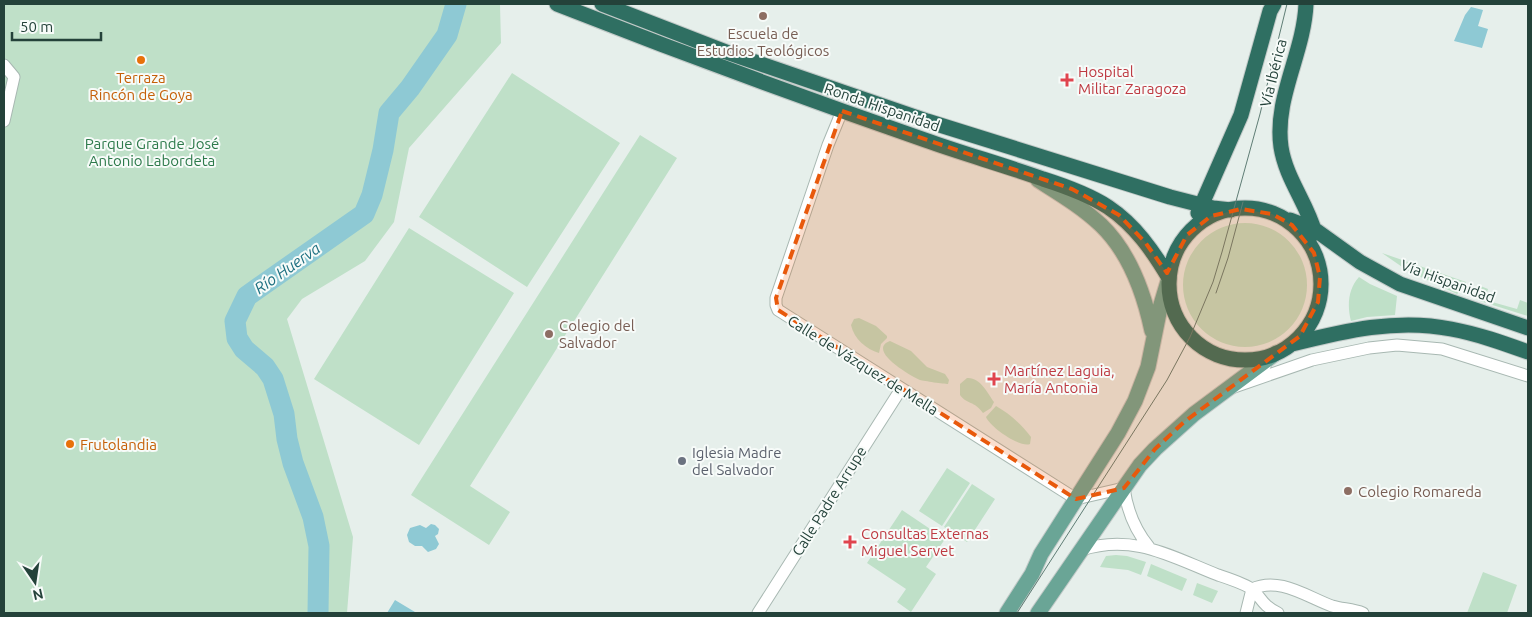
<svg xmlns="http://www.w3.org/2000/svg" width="1532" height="617" viewBox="0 0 1532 617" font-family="Ubuntu,sans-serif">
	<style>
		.green { fill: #bfe0c8 }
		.water { fill: #8ec9d4 }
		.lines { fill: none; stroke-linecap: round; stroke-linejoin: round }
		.river { stroke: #8ec9d4; stroke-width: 21 }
		.minor-casing { stroke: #a8b8b2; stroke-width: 13 }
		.major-casing { stroke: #c2cac8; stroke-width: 17 }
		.highway-casing { stroke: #c2cac8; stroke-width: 17 }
		.minor { stroke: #fff; stroke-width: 11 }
		.major { stroke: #6aa596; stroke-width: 15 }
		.highway { stroke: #2f6f62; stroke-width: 15 }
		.tram { stroke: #5f7d75; stroke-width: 1 }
		.marked { fill: #e8590c; fill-opacity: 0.2; stroke: #e8590c; stroke-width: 4; stroke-dasharray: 10 6; stroke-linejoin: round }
		.education-dot { fill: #8d6e63; stroke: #f7fbf9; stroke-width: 2 }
		.food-dot { fill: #e8710a; stroke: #f7fbf9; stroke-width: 2 }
		.health-dot { fill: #e0444e; stroke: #f7fbf9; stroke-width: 2 }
		.worship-dot { fill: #6b7280; stroke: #f7fbf9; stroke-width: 2 }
		.labels { text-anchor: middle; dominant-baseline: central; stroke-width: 4; stroke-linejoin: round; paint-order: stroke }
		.education-label { font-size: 15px; fill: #785e54; stroke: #f7fbf9; text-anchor: start }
		.health-label { font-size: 15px; fill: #be3a42; stroke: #f7fbf9; text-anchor: start }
		.street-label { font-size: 15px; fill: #24423a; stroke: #f7fbf9 }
		.food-label { font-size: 15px; fill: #c56008; stroke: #f7fbf9 }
		.park-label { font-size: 15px; fill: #2d7a4b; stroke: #f7fbf9 }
		.worship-label { font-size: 15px; fill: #5b616d; stroke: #f7fbf9; text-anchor: start }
		.water-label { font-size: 16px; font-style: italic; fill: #1c6f80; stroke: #f7fbf9 }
	</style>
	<rect width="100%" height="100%" fill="#e6efeb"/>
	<path class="green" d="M4,4L500,5L501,43L409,148L394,222L365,261L302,299L287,319L353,537L347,613H4Z
		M512,73L620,143L527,287L419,217Z
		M640,135L677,158L470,486L510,512L489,545L411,495Z
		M1183 285a62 62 0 1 1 124 0a62 62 0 1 1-124 0Z
		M409,228L514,293L419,445L314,379Z
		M1382,253L1466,282L1464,288L1457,294L1408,271Z
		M1359,277L1370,284L1397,296L1395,315L1367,317L1351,321C1347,306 1348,289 1359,277Z
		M1478,285L1488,289L1485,300L1517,309L1520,300L1528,303V316L1480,301L1476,298L1475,294Z
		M859,318L876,326L887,336V338L881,344L879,353C866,349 854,339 851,325L854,319Z
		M890,341L911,351L927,367L945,374L949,380L948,384C944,384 924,381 920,380C911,376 866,350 890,341Z
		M967,378C980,377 987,392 994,402L991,408L983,413C975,401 966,404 960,395V384Z
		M996,406C1010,414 1021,424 1031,437L1030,444C1020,448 990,427 986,417Z
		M947,468L970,483L942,526L919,511Z
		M972,484L995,499L967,542L944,527Z
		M902,510L945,539L926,567L936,574L911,612L897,602L906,589L867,563Z
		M1116,555L1127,556L1146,562L1141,575L1128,570L1100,567L1106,556Z
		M1151,564L1187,579L1182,591L1147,576Z
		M1483,572L1517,585L1507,613H1467Z
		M1197,583L1218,591L1212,603L1193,595Z"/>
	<path class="water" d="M1471,7L1483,10L1478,26L1488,29L1482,48L1454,41L1465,15Z
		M431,524L435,525L439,529L438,534L435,536L439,544L436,549L428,552L422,546H415L409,542L407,535L410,528L420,525L426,528Z
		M395,600L415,612L414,613H387Z"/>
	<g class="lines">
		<path class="river" d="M318,613L319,546L313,517L293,463L287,439L284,414L273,379L265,367L244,349L237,338L235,321L247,296L364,214L372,195L383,150L389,113L410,88L447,35L456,4"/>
		<g class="minor-casing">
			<path id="minor" d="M4,65L14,77L4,121
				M842,111L828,145L776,298V305L778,310L1076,499L1124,488C1127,510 1135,530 1149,547
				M1241,360L1265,366
				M1234,387L1312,360L1369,348L1397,345L1442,349L1528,376
				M1081,550C1133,533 1170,556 1218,575C1227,578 1246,584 1253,590C1263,600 1262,605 1278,613
				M1252,589C1279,576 1307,597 1332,606C1342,609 1353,609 1363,613
				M758,613L901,389
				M1246,613L1252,589"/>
		</g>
		<g class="major-casing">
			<path id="major" d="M1038,180C1060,194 1082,207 1101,225C1130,253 1144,293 1152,331
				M1007,613L1032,574L1041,554L1118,433L1135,401L1148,367L1160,308L1169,278
				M1038,613L1124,488L1140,465L1155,449L1194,414L1276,353"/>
		</g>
		<g class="highway-casing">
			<path id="highway" d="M557,4C679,52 801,97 925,140C964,154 1004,165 1043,179C1065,186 1088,194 1108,207C1135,225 1153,251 1169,278
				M602,4L726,52L927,121L1170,197L1213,208L1231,210
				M1306,4C1304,53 1274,98 1281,147C1286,179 1307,203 1315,233
				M1169 284a76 76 0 1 1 152 0a76 76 0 1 1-152 0Z
				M1198,213L1241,115L1270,11L1274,4
				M1290,220L1314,229L1360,262L1400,284L1528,328
				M1292,344C1344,331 1397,318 1451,329C1478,334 1503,343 1528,352"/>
		</g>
		<use href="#minor" class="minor"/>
		<use href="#major" class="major"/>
		<use href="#highway" class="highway"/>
		<path class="tram" d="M1216,293L1228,258L1243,202
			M1017,613L1167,380L1190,337L1213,282L1222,252L1260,114L1287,4"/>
	</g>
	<path class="marked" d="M842,111L1072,189L1119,215L1145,242L1167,273L1187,235L1211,216L1241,209L1272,214L1292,225L1314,253L1320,277L1318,302L1300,336L1184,422L1155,449L1124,488L1076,499L778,310L776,298Z"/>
	<g class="education-dot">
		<circle cx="763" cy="16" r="5"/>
		<circle cx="549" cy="334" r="5"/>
		<circle cx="1348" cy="491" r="5"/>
	</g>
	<g class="food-dot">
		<circle cx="141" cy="60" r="5"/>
		<circle cx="70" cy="444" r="5"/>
	</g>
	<g class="health-dot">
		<path d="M1064.5 72.5h5v5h5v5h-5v5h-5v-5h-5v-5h5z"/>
		<path d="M991.5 371.5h5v5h5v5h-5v5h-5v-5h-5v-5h5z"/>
		<path d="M847.5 534.5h5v5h5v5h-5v5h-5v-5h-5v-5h5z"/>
	</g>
	<circle class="worship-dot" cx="682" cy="461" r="5"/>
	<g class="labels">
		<g class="education-label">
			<text x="763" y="33" text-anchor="middle">Escuela de<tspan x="763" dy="17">Estudios Teológicos</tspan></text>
			<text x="559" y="325">Colegio del<tspan x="559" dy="17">Salvador</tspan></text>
			<text x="1358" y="491">Colegio Romareda</text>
		</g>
		<g class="health-label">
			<text x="1078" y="71">Hospital<tspan x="1078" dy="17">Militar Zaragoza</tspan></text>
			<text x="1004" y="370">Martínez Laguia,<tspan x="1004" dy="17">María Antonia</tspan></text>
			<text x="861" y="533">Consultas Externas<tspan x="861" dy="17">Miguel Servet</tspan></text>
		</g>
		<g class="street-label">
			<text transform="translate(1273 73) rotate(-76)">Vía Ibérica</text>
			<text transform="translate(882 107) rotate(19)">Ronda Hispanidad</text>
			<text transform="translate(1448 281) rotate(20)">Vía Hispanidad</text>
			<text transform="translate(863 365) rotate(32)">Calle de Vázquez de Mella</text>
			<text transform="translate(829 501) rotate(-58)">Calle Padre Arrupe</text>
		</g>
		<g class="food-label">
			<text x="141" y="77">Terraza<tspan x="141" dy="17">Rincón de Goya</tspan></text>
			<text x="80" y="444" text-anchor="start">Frutolandia</text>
		</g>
		<g class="park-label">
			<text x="152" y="143">Parque Grande José<tspan x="152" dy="17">Antonio Labordeta</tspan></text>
		</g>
		<g class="worship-label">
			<text x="692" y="452">Iglesia Madre<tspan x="692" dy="17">del Salvador</tspan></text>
		</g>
		<g class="water-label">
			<text transform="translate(287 268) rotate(-35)">Río Huerva</text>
		</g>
	</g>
	<rect width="1532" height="617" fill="none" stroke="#24423a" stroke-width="10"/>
	<g transform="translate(35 582) rotate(167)" stroke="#f7fbf9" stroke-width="4" paint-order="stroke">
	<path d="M0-4L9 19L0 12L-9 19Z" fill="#24423a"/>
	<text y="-8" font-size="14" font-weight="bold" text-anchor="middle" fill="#24423a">N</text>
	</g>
	<path d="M12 32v8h89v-8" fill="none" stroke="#24423a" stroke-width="2.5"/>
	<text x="20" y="32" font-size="15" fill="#24423a" stroke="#f7fbf9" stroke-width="4" paint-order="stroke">50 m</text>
</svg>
